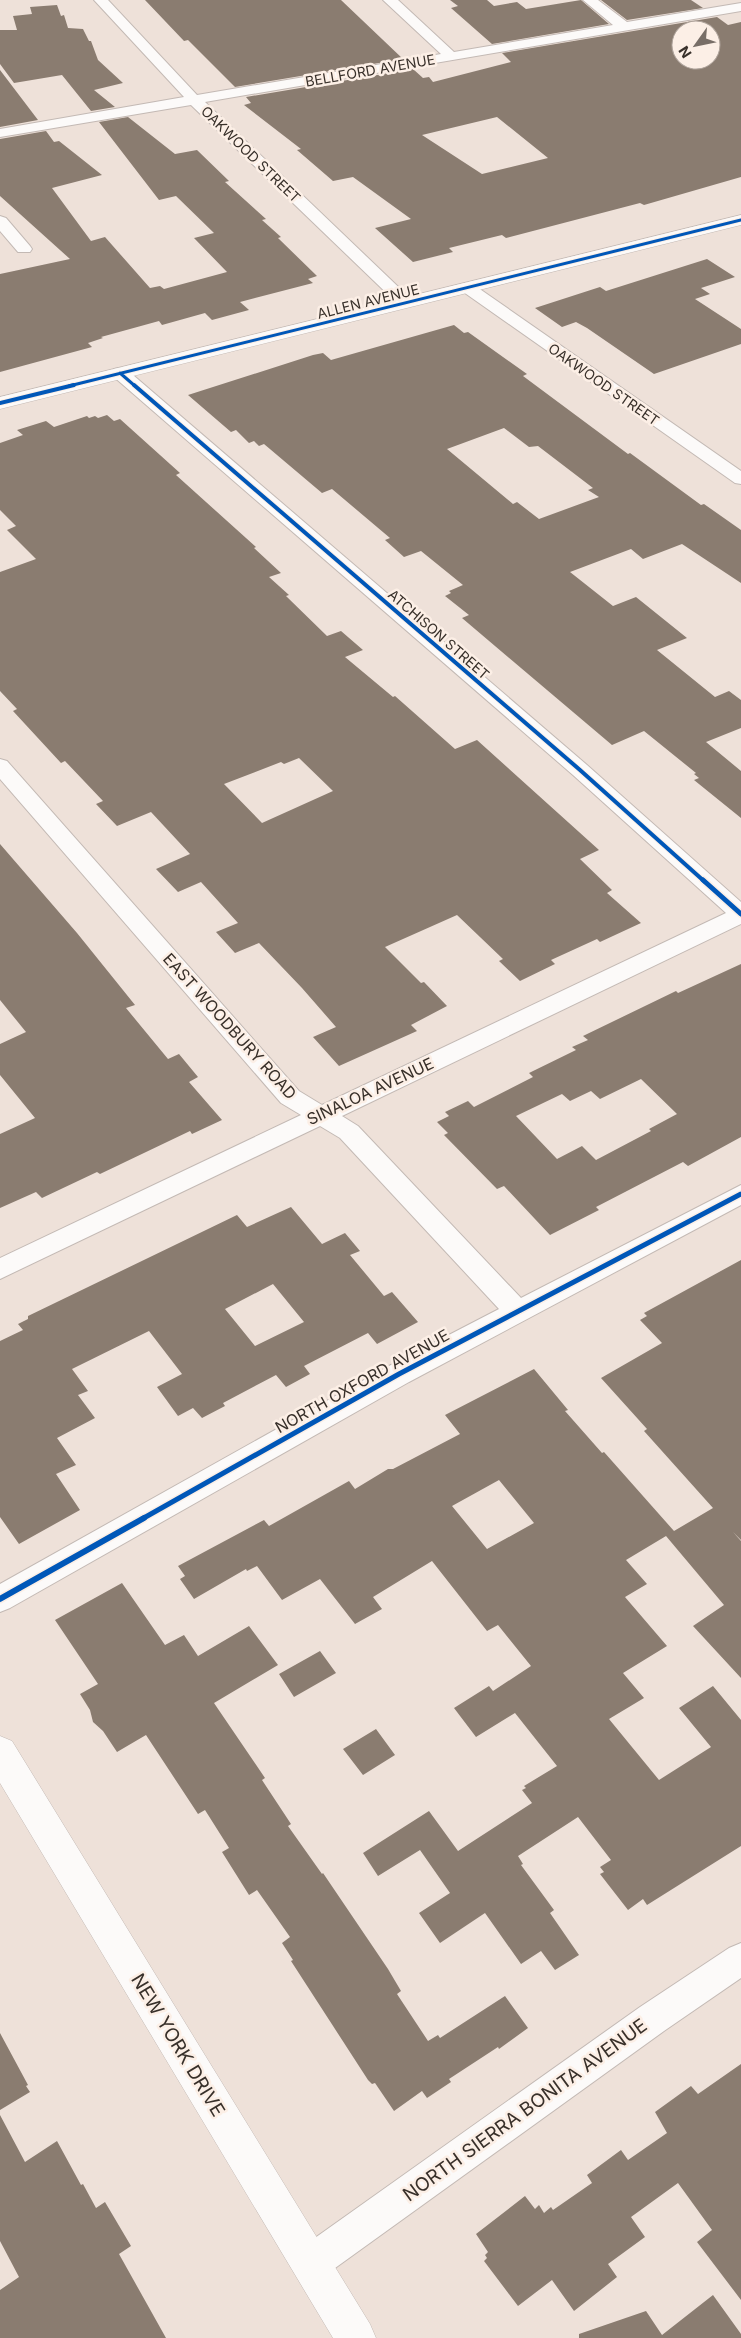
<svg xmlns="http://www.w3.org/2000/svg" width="741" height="2338" viewBox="0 0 741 2338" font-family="Inter,sans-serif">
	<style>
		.building { fill: #8a7c70; fill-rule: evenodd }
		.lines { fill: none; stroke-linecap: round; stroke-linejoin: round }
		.minor-casing { stroke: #c3b9b4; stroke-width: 2 }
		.tertiary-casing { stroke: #c3b9b4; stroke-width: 1 }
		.minor { fill: #fcfaf9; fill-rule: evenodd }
		.tertiary { fill: #fcfaf9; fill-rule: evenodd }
		.cycleway-far3-casing { stroke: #fcefe6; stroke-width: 5 }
		.cycleway-far2-casing { stroke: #fcefe6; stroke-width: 6 }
		.cycleway-far1-casing { stroke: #fcefe6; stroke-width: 8 }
		.cycleway-casing { stroke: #fcefe6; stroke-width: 9 }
		.cycleway-far3 { stroke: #0057b8; stroke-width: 3 }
		.cycleway-far2 { stroke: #0057b8; stroke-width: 4 }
		.cycleway-far1 { stroke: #0057b8; stroke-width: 5 }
		.cycleway { stroke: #0057b8; stroke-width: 6 }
		.labels { text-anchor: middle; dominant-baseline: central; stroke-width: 5; stroke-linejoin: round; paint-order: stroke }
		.far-street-label { font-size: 14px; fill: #38302a; stroke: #fcefe6 }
		.street-label { font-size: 16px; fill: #38302a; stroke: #fcefe6 }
		.near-street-label { font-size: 19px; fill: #38302a; stroke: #fcefe6 }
	</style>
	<rect width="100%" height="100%" fill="#eee1d9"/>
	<path class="building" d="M145,0H341L403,59L235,87L188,40L184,41Z
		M450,0H487L494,6L517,2L526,9L581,0L609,24L492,44L451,8L458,6Z
		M601,0H691L703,8L627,20Z
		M57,5L61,16L64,15L68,28L83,29L89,41H91L98,60L123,83L94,90L115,107L91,111L62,75L14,83L0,64V30H17L13,16L32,14L30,7Z
		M717,17L728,25L741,22V177L644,205L640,203L506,238L502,235L449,248L453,252L413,262L375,228L411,219L353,177L333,181L297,150L301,149L244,105L251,103L246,97L413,69L423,78L429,77L433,82L511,62L502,53ZM681,30H711V60H681ZM497,117L548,158L482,174L422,135Z
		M0,70L38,120L0,127Z
		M128,117L175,154L197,150L229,181L225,182L266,219L262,220L281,237L278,238L317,276L308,279L313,283L240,302L249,310L212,320L205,313L162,325L159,321L101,337L103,338L88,343L92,347L0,372V274L70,259L0,196V139L46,131L54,142L59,141L102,175L52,188L91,241L105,237L150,288L160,286L164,289L227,272L194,238L214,233L176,196L159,200L99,122Z
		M707,259L735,277L701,288L710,294L695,299L741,329V344L654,374L587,328L576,322L562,327L535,308L600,287L606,291Z
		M454,325L464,333L468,332L527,374L523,376L628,454L630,453L701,505L704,504L741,530V583L682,544L643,559L631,549L570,572L613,606L636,597L687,638L657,650L715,697L729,691L741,700V728L706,742L741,771V818L694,780L699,778L694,774L696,773L644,731L612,745L462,618L469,615L445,596L451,593L449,591L463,585L421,551L404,557L385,540L390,538L332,489L322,493L264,444L259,446L254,441L249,443L236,430L231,432L188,395L313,355L323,353L331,360ZM504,428L529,447L538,446L593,488L588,490L599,497L539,519L517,502L513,504L447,449Z
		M107,415L114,421L120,419L180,473L176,475L256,547L254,548L281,573L269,577L289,595L286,596L327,636L341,631L363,650L345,657L393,697L395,696L455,749L477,740L599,850L580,859L612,890L607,893L641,923L600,942L597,939L551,960L555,964L520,981L499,961L503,959L457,915L385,947L421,983L424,982L447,1006L411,1025L417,1031L339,1066L313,1037L336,1027L302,988L259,943L235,953L216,932L238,923L201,882L178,892L156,869L190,854L151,812L117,826L96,804L103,801L65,761L61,763L13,711L17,709L0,691V572L36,559L7,530L16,526L0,510V443L23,435L17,430L46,421L54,427L87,416L89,418L95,416L98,418ZM299,758L333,791L262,823L224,784L281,762L284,764Z
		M0,844L77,933L135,1005L126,1008L168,1059L179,1054L198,1077L189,1082L222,1120L192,1134L190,1131L100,1174L97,1172L42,1198L36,1192L0,1208V1134L35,1118L0,1075V1044L26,1032L0,1000Z
		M741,964V1137L688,1166L683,1162L596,1207L599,1210L550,1235L504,1186L497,1189L444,1135L448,1133L437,1122L449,1116L445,1112L468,1101L474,1107L533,1077L529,1073L576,1050L572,1047L588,1040L583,1036L676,991L678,993ZM641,1079L677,1114L649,1129L651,1131L596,1160L582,1146L557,1159L516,1116L562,1094L570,1101L591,1091L600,1099Z
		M291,1207L322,1244L345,1233L360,1251L350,1255L384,1296L392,1292L418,1322L377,1344L368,1333L304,1366L310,1374L286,1387L276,1375L223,1403L225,1406L202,1418L193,1408L178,1416L157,1387L182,1374L149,1331L72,1369L88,1391L78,1395L95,1418L57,1438L76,1465L56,1474L80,1510L19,1544L0,1517V1341L23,1330L18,1324L28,1319V1316L237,1215L247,1227ZM273,1284L304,1322L255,1346L225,1309Z
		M741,1260V1540L733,1532L741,1541V1678L693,1626L724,1605L666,1536L626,1560L647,1584L625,1597L667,1646L623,1673L644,1698L609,1719L659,1780L711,1747L679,1708L713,1686L741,1720V1846L647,1905L643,1899L628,1910L600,1874L604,1872L600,1867L611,1860L578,1817L518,1856L523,1864L521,1865L554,1910L550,1913L579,1955L555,1970L541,1951L521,1964L485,1913L440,1943L419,1913L450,1893L420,1850L378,1876L363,1853L429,1811L458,1851L532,1803L522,1790L526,1788L524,1786L557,1766L515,1713L476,1737L454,1708L489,1686L493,1691L531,1666L498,1625L487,1631L432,1561L373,1597L382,1609L355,1624L320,1579L282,1600L257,1566L247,1571L246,1569L194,1599L180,1579L185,1576L178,1566L264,1520L269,1526L349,1481L355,1489L388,1469H393L460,1434L445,1415L534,1369L568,1410L565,1411L602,1453L604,1452L674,1531L713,1508L644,1431L647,1429L601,1378L662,1343L640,1320L647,1316L644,1313ZM499,1480L534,1523L487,1549L452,1506Z
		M122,1583L165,1645L184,1635L198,1656L249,1626L278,1665L214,1703L265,1778L262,1780L291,1824L288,1826L322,1874L323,1873L388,1969L401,1991L397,1994L428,2041L438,2035L440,2038L505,1996L528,2028L499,2049L498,2047L449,2079L451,2082L427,2098L422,2091L394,2111L375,2083L372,2084L368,2080L291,1961L293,1960L282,1943L290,1937L257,1890L249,1895L222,1852L229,1848L205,1810L198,1814L146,1735L117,1752L103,1731L93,1722L90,1710L80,1694L98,1684L55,1620Z
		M320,1651L336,1673L294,1697L279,1674Z
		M376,1729L395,1755L363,1775L343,1749Z
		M0,2033L28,2085L26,2086L30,2092L0,2110Z
		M741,2064V2300L697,2242L712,2230L678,2183L631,2217L645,2237L608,2264L617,2277L574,2311L552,2280L518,2306L484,2261L487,2258L485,2255L488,2252L476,2234L525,2196L535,2209L539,2205L544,2213L551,2207L553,2210L592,2183L587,2175L621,2150L628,2160L667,2133L655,2112L691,2086L698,2094Z
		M0,2115L25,2162L57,2141L81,2185L83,2184L96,2208L105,2202L131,2246L119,2254L166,2338H0V2290L19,2277L0,2241Z
		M713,2295L741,2334V2338H579V2334L646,2311L662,2335Z"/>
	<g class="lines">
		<g class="minor-casing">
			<path id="minor" d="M94,0H108L197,95L441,54L383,0H398L454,52L613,25L583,0H598L627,22L741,3V11L205,102L412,300L414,303L412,306H400L191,105L0,137V129L184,97Z
				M0,216L6,218L30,246L32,249L30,252H18L0,231Z
				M468,283L474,285L741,471V484L735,483L462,291L460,288Z
				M120,368L126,369L587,765L741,902V924L342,1116L358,1126L521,1298L741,1185V1205L409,1382L10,1608L0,1612V1584L389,1366L499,1309L340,1138L320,1126L0,1279V1258L301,1115L281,1103L0,779V759L7,761L299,1091L322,1105L726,913L573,775L114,377L111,373L114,369Z
				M741,1943V1978L664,2031L324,2276L311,2281L298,2276L293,2263L298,2250L640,2007L729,1948Z"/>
		</g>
		<g class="tertiary-casing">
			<path id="tertiary" d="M741,215V225L0,409V397Z
				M0,1736L12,1741L370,2324L376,2338H333L0,1783Z"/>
		</g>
		<use href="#minor" class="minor"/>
		<use href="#tertiary" class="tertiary"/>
		<g class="cycleway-far3-casing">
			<path id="cycleway-far3" d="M120,373L135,386
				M69,386L741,220"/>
		</g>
		<g class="cycleway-far2-casing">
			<path id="cycleway-far2" d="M134,385L580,770L705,882
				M0,403L74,385"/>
		</g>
		<g class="cycleway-far1-casing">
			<path id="cycleway-far1" d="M703,880L741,914
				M142,1519L399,1374L741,1194"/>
		</g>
		<g class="cycleway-casing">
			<path id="cycleway" d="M0,1599L144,1518"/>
		</g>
		<use href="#cycleway-far3" class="cycleway-far3"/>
		<use href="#cycleway-far2" class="cycleway-far2"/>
		<use href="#cycleway-far1" class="cycleway-far1"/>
		<use href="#cycleway" class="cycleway"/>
	</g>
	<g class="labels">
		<g class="far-street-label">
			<text transform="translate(370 70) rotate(-10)">BELLFORD AVENUE</text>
			<text transform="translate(251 154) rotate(44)">OAKWOOD STREET</text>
			<text transform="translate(368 301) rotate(-14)">ALLEN AVENUE</text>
			<text transform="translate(604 384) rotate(35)">OAKWOOD STREET</text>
			<text transform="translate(439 634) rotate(41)">ATCHISON STREET</text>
		</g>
		<g class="street-label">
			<text transform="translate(230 1026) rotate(48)">EAST WOODBURY ROAD</text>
			<text transform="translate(370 1091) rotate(-25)">SINALOA AVENUE</text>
			<text transform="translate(362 1381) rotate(-29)">NORTH OXFORD AVENUE</text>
		</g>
		<g class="near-street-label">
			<text transform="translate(178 2045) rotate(59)">NEW YORK DRIVE</text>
			<text transform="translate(525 2110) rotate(-36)">NORTH SIERRA BONITA AVENUE</text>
		</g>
	</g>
	<g transform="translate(696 45) rotate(237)"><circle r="24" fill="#fcefe6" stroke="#aea39b"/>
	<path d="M0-4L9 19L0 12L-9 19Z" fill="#786e67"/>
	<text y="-8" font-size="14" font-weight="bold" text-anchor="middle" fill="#38302a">N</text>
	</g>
</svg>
